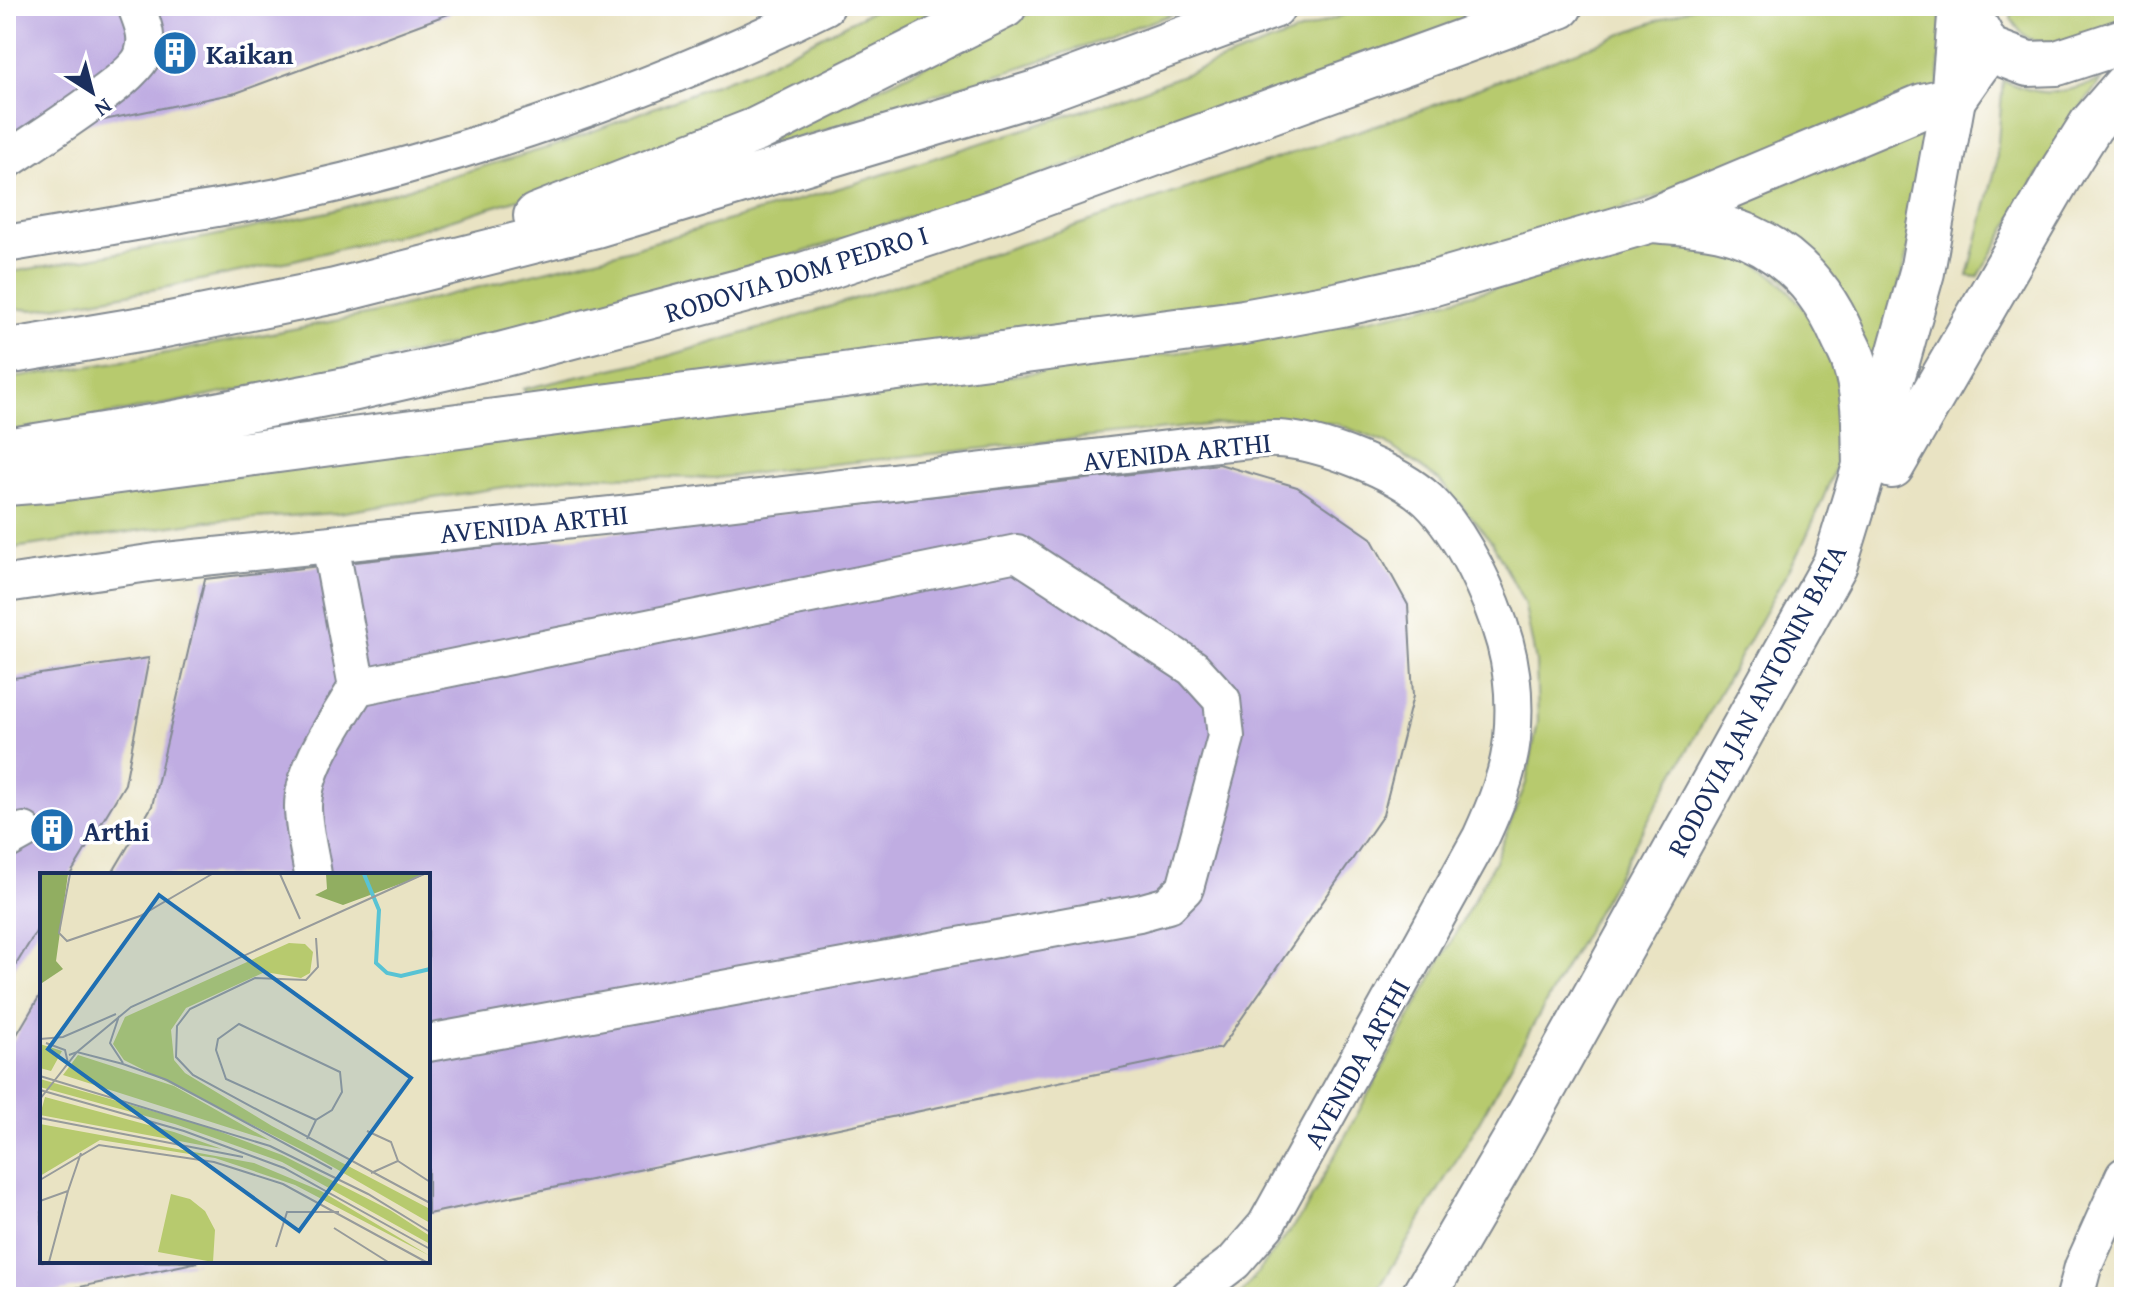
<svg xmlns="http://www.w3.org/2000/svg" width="2130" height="1303" viewBox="0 0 2130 1303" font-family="'Gentium Book Plus',serif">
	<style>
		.green { fill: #b7ca6e; stroke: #697c66; stroke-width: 2 }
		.building { fill: #c0ade2 }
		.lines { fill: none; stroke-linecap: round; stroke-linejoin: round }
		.minor-casing { stroke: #828990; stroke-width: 40 }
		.major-casing { stroke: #828990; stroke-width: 48 }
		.highway-casing { stroke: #828990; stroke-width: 48 }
		.minor { stroke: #fff; stroke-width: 36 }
		.major { stroke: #fff; stroke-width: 44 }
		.highway { stroke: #fff; stroke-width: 44 }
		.labels { text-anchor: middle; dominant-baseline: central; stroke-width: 7; stroke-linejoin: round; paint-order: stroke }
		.poi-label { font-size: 28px; font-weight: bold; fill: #1b2f5e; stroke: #fff; text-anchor: start }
		.street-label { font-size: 28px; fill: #1b2f5e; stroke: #fff }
		.inset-river { fill: none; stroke: #58c3d4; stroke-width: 4 }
		.inset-road { fill: none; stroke: #979b9b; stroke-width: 2 }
		.view { fill: #1f6fb2; fill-opacity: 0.15; stroke: #1f6fb2; stroke-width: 4 }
		.inset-edge { fill: none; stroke: #1b2f5e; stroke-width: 4 }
	</style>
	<rect width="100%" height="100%" fill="#fff"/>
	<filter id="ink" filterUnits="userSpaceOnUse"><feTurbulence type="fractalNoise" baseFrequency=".0125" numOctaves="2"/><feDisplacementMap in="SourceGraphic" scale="16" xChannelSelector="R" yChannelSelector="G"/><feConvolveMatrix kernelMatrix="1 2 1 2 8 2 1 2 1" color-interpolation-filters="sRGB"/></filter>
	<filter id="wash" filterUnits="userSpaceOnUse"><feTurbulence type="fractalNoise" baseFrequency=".006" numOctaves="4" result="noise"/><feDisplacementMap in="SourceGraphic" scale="32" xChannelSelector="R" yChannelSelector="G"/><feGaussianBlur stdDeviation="1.8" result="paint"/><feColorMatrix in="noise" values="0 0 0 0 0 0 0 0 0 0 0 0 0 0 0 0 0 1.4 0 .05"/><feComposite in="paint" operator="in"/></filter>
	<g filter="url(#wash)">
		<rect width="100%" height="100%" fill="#e9e3c3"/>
		<path class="green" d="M882,6H961L738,113L630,159L525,197L414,231L294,260L168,287L36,310L6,308V273L208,237L328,212L557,145L760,67Z
			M1044,6H1194L1089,45L770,148L760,143L896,80Z
			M1367,6H1510L1146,140L791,256L605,306L403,356L199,398L6,433V379L136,359L371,314L613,254L853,184L1122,98Z
			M1696,6H1941L1939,88L1695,184L1543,234L1282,299L530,398L523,389L661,358L782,322L944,270L1424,109Z
			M2012,6H2124V20C2099,30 2047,55 2024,35C2019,31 2015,24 2011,19Z
			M2003,80C2042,98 2060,95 2101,80L2066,128L1978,277L1968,276L1996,166Z
			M1928,128L1912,233L1878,372L1714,211Z
			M1663,244C1694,245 1725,247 1753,262C1808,292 1847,373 1844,434C1844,442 1840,450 1838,458C1829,488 1816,515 1803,544L1475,1129L1374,1297H1239L1304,1212L1495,861L1526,783L1538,722L1536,662L1524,602L1492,542L1440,481L1386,443L1337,424L1273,418L805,467L716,478L576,476L338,513L208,521L6,549V506C232,478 458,444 684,416C910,387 1137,365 1361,321C1463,301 1562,266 1663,244Z"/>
		<g id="blocks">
			<path class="building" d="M6,6H453L451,13L236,93L6,140Z
				M1219,464L1297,487L1371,538L1408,605L1413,696L1383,815L1221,1048L428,1214V875H111L152,806L205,579Z
				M149,658L125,784L70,875H42V922L6,981V679Z
				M42,992V1261L198,1262L33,1297H6V1053Z"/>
		</g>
	</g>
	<g filter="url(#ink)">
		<use href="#blocks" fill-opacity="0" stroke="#828990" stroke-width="2"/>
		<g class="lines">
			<g class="minor-casing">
				<path id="minor" d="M6,161C32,143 136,78 143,54C149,36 142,23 136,6
					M6,244C66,234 126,224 186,213C218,208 250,203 282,196C469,155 654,91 826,6
					M6,584L156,562L650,511L1218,443C1237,442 1259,438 1278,439C1321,441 1397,471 1428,500C1462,533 1492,597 1505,643C1513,673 1515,708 1512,739C1508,775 1496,804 1481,837L1266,1225L1234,1262L1188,1297
					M357,687L1017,553L1193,668L1222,700L1226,737L1185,888L1168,905L1139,913L428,1043
					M6,841L24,831
					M313,875C310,853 303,829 303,807C303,767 337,721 357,687L330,544
					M2075,1297L2083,1267L2124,1176"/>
			</g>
			<g class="major-casing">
				<path id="major" d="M1423,1297L1516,1138L1835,564L1898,358L1922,272L1953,99L1961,6"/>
			</g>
			<g class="highway-casing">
				<path id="highway" d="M1964,6L1988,49L2028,64L2057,63L2124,41
					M536,216L756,130L1004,6
					M1653,220C1685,223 1719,224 1749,237C1794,257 1824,293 1843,337C1847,346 1853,355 1855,365C1866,398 1864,434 1865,468
					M6,352L155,327L335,291L596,225L1039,92L1273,6
					M6,451L164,425L351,389L500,355L803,275L994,212L1560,6
					M1892,466L2064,168L2091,125L2124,87
					M6,483L58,479L1244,322L1341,304L1434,283L1651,220L1923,106L1953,99L1988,49"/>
			</g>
			<use href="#minor" class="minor"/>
			<use href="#major" class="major"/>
			<use href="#highway" class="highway"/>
		</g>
	</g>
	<defs>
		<g id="building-disc" transform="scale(2.3)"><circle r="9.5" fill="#1f6fb2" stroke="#fff"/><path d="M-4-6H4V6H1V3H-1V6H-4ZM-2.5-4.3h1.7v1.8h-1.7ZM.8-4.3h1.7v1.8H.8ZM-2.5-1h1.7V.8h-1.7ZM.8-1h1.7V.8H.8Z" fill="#fff"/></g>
	</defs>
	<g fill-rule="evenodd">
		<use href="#building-disc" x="175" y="53"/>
		<use href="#building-disc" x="52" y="830"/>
	</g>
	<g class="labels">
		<g class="poi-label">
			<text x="206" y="53">Kaikan</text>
			<text x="83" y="830">Arthi</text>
		</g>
		<g class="street-label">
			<text transform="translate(796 273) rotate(-17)">RODOVIA DOM PEDRO I</text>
			<text transform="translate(1177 451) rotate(-6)">AVENIDA ARTHI</text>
			<text transform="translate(534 523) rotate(-6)">AVENIDA ARTHI</text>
			<text transform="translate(1756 700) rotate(-62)">RODOVIA JAN ANTONIN BATA</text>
			<text transform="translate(1356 1063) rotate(-61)">AVENIDA ARTHI</text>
		</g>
	</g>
	<g transform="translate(40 873)">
		<rect width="390" height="390" fill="#e9e3c3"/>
		<path d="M249,70L265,71L273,79L270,100L261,105L225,99L146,135L131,157L134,187L145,200L232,253L390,336V350L274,283L84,187L73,171L85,144ZM0,171L22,178L11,198L0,195ZM38,182L134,213L231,268L23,202ZM0,206L165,253L242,282L350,337L390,363V371L242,289L135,251L0,214ZM5,224L134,259L182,276L0,242ZM0,251L214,290L281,318L390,383L255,312L175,285L60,267L0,303ZM131,321L150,326L165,338L175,357L173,389L118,379Z" fill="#b7ca6e"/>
		<path d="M0,1H28L16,88L23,96L2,110ZM286,1H387L303,32L275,22L287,16Z" fill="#91ae61"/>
		<path class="inset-river" d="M324,1L339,37L336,90L347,100L361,103L390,96"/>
		<path class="inset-road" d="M30,1L19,60L27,68L100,43L172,1M240,1L260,46M276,65L278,94L266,107L215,105L150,136L137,153L136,184L153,202L390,330M79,143L70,170L83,190M0,166L23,164L76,141M6,170L25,177L28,190M29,182L37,179L83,191L127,207L292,296M0,203L230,273L328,321L390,359M0,217L144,258L244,295L390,376M0,226L37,179L91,134L384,1M0,245L203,284M327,258L351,269L358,288L331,300M267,266L276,247L292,237L302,219L300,199L199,151L178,166L176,177L186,206L276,247M358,288L390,309M0,307L59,272L174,289L243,311L386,389M0,328L28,318L41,280M294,355L348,389M236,374L247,339H299M9,389L28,318"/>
		<path class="view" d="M119,22L371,205L259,358L8,176Z"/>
		<rect width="390" height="390" class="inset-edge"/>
	</g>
	<rect width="2130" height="1303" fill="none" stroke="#fff" stroke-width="32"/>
	<g transform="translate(92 92) rotate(144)" stroke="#ffffff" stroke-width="6" paint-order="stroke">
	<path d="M0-6L14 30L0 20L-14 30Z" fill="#1b2f5e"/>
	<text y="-12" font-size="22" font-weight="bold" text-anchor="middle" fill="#1b2f5e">N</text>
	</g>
</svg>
